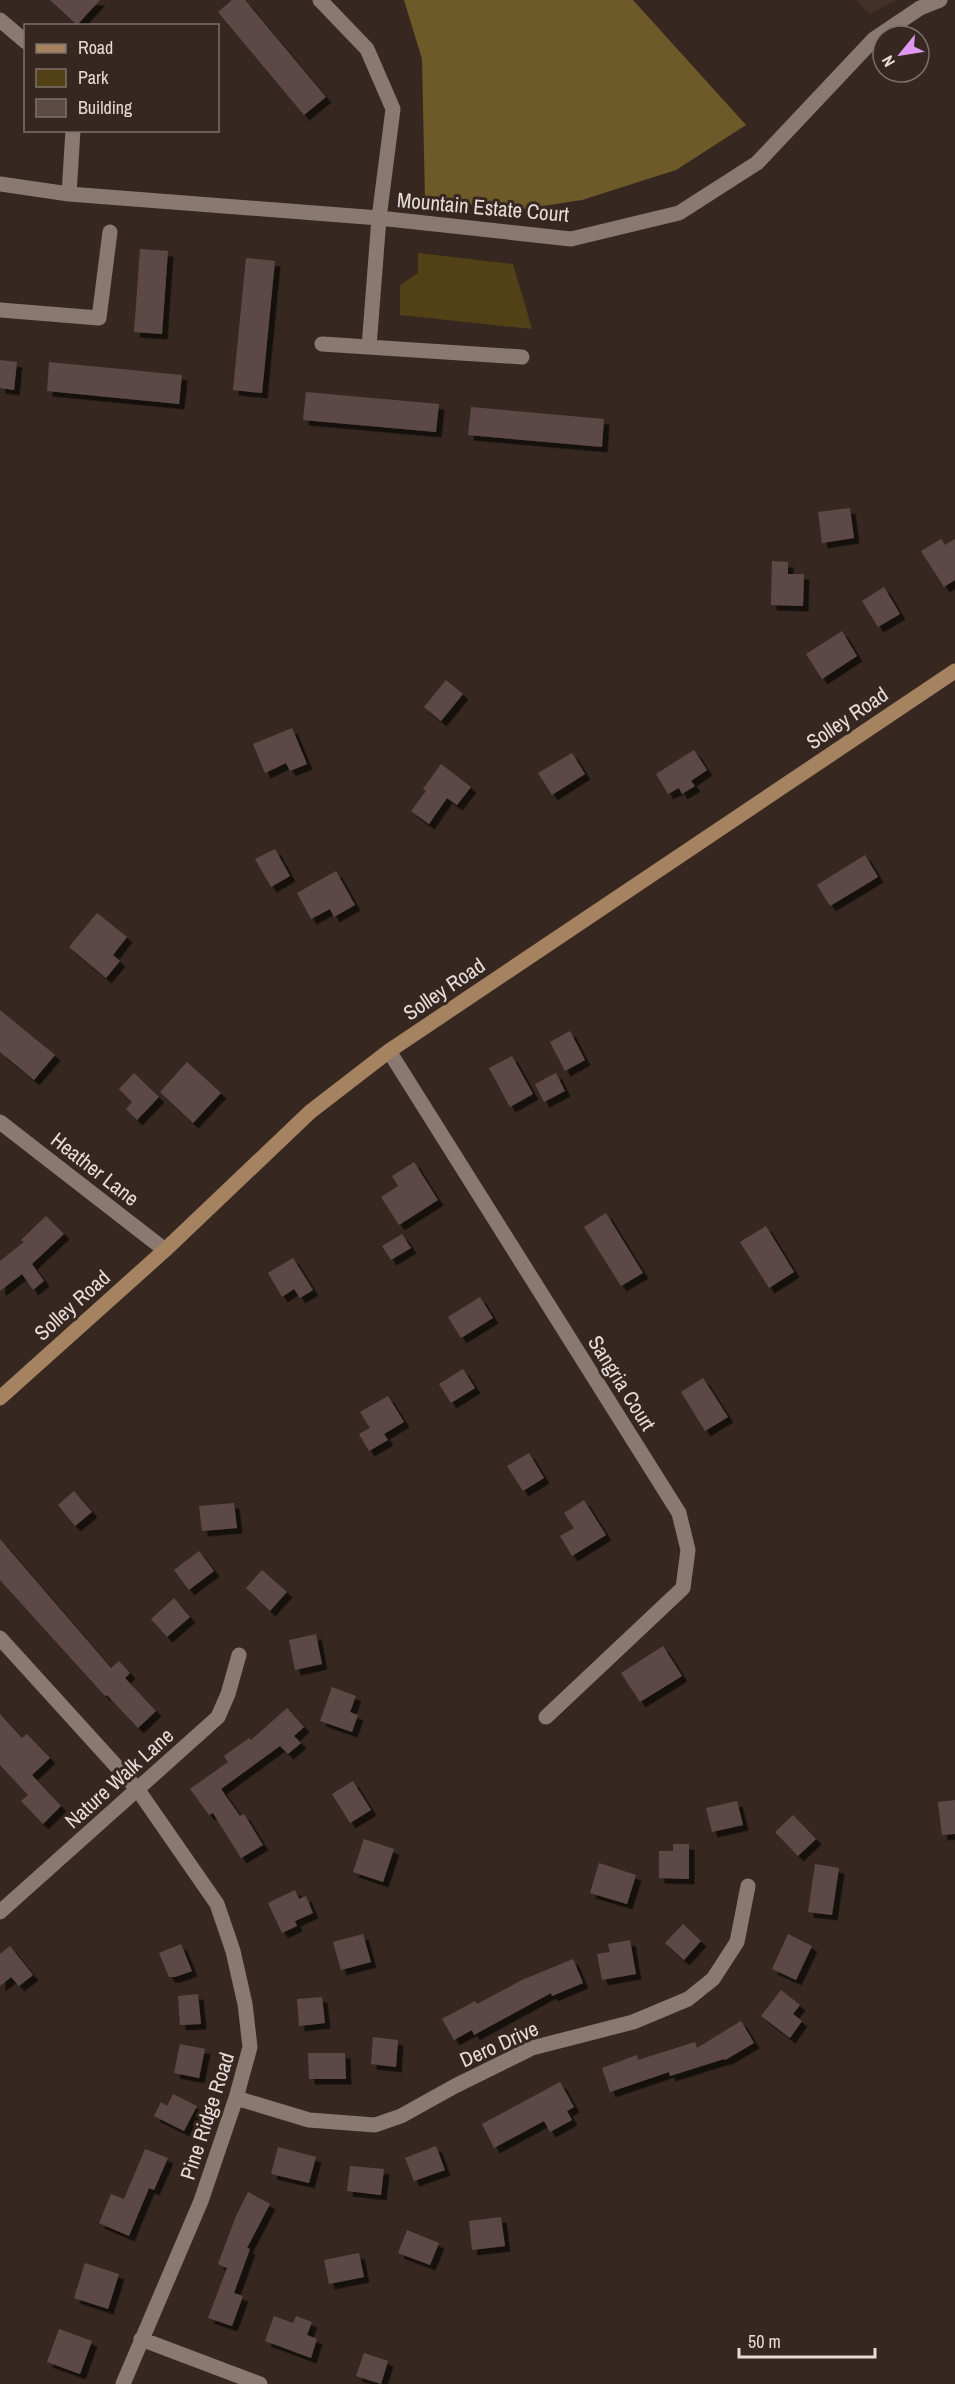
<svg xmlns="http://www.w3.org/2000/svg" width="955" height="2384" viewBox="0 0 955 2384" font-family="'Archivo Narrow',sans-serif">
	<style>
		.built { fill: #433026 }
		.green { fill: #524016 }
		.forest { fill: #6e5928 }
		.building { fill: #5c4a47; filter: url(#shadow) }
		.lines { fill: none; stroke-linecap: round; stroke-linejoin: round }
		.street { stroke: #8a7971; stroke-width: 15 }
		.secondary { stroke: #a58260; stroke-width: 15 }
		.labels { text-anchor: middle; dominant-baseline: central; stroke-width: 6; stroke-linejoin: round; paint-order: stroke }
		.street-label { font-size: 21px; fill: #e6dcd8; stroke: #362821 }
	</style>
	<defs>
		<filter id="shadow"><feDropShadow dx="5.5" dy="5.5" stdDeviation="0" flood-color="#0009"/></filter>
	</defs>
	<rect width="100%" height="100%" fill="#362821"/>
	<path class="built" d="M856,0H897L870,14Z"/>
	<path class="green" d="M418,253L513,264L532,329L400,315V285L418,273Z"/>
	<path class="forest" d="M404,0H633L746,125L676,170L582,200L523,209L425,200L422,59Z"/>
	<path class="building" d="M50,0H100L77,25Z
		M232,0H245L326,97L304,115L218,12Z
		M140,249L168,251L162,334L134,332Z
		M246,258L275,261L262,393L233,390Z
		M0,360L17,362L14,390L0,388Z
		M49,362L182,375L179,404L47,391Z
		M306,392L439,404L436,432L303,420Z
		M471,407L604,419L602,447L468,435Z
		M850,508L854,538L822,543L818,512Z
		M941,539L945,545L955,539V580L944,587L921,551Z
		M772,561L788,562V574H804L803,606L771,605Z
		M884,587L900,614L878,627L862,601Z
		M842,631L857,656L822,679L806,654Z
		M446,680L463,694L441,721L424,707Z
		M292,728L307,764L290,771L286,763L265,773L253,744Z
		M694,750L707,770L691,781L695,786L682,794L679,788L668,794L656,774Z
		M572,753L585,774L552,795L538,773Z
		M441,764L471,787L457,805L447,798L429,824L411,811L426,791L423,789Z
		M275,849L290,876L271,887L255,859Z
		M865,855L878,877L830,906L817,885Z
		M336,871L355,905L334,917L330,909L311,919L297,893Z
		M97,913L127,937L113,955L120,961L106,978L69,947Z
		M0,1010L55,1055L34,1080L0,1052Z
		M570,1031L585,1060L565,1071L550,1042Z
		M512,1056L533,1094L510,1107L489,1068Z
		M187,1062L221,1093L193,1123L160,1092Z
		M134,1073L159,1097L137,1120L126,1109L132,1102L119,1089Z
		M556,1073L565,1091L544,1102L535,1084Z
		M414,1162L438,1200L399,1225L381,1197L398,1186L392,1176Z
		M606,1213L643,1273L621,1286L584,1227Z
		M46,1216L64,1234L32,1264L44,1281L33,1290L22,1274L0,1291V1261L24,1242L21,1240Z
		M766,1226L794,1272L769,1288L740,1242Z
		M402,1234L411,1248L391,1260L382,1246Z
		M293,1258L313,1290L300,1298L294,1289L282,1297L268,1273Z
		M480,1297L493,1318L461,1338L448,1317Z
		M463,1369L475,1388L451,1403L439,1384Z
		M703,1378L728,1417L705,1431L681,1392Z
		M388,1396L404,1422L384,1434L388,1440L369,1451L359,1434L370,1428L360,1412Z
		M529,1453L544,1478L523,1491L507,1466Z
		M74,1491L92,1512L75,1526L58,1505Z
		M584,1500L606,1535L572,1556L560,1536L574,1528L564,1513Z
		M234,1503L237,1528L202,1531L199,1506Z
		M0,1539L111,1668L119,1661L130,1673L125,1678L156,1711L138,1728L107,1695L105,1696L0,1580Z
		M199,1551L214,1571L189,1590L174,1570Z
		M262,1570L287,1592L270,1611L246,1588Z
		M174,1598L190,1617L167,1637L151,1619Z
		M316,1634L322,1664L295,1670L289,1640Z
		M663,1646L682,1676L640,1702L621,1673Z
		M332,1687L356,1696L350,1712L358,1715L352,1732L320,1721Z
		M287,1708L304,1727L294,1736L301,1743L288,1754L280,1746L221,1789L240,1816L244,1814L263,1845L241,1858L213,1813L209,1815L190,1789L228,1762L224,1756L249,1738L251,1740Z
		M0,1714L22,1738L27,1734L50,1758L32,1775L61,1806L43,1824L21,1801L28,1795L0,1765Z
		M353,1781L371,1810L350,1823L332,1794Z
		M955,1800V1834L942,1835L938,1802Z
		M737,1801L743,1825L712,1832L706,1808Z
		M793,1815L816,1839L798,1856L775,1832Z
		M364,1839L394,1849L383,1882L353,1872Z
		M673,1844H689V1879L659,1878V1851H673Z
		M599,1863L636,1875L627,1904L590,1893Z
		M815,1864L839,1868L832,1915L808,1912Z
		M295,1890L299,1899L306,1896L313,1913L295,1921L297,1926L282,1933L268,1903Z
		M683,1924L701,1941L684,1960L665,1943Z
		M363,1934L371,1962L341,1970L333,1942Z
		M788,1934L812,1946L796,1980L772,1969Z
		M630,1940L636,1974L602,1980L597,1954L610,1952L608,1944Z
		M181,1944L192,1971L175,1977H169L159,1953Z
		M10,1946L33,1975L19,1986L11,1977L0,1986V1954Z
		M573,1959L583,1983L552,1996L551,1993L474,2035L472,2030L454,2040L442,2019L475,2001L477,2004L522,1980Z
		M781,1990L800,2005L793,2014L802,2021L790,2038L761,2016Z
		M198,1994L201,2024L180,2025L178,1996Z
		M322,1997L325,2023L299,2026L297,1999Z
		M741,2021L754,2043L725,2060L724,2059L670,2076L669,2072L610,2092L602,2068L637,2055L638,2060L695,2042L697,2048Z
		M373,2037L398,2040L396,2067L371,2064Z
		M180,2044L205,2049L199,2078L174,2073Z
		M308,2053H345L346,2079H309Z
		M560,2082L574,2107L567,2111L572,2120L550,2132L544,2121L494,2148L482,2124Z
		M173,2094L197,2106L184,2131L154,2116L161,2102L167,2106Z
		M436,2146L445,2170L414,2181L405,2158Z
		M278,2147L316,2157L309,2183L271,2174Z
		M145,2149L168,2158L154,2190L149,2188L129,2236L99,2223L111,2194L124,2199Z
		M350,2166L384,2169L381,2195L347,2191Z
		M248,2192L270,2204L247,2248L250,2249L234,2293L243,2296L232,2326L208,2318L227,2268L218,2264L236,2216Z
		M501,2217L505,2246L472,2250L469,2221Z
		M407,2230L439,2243L430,2265L398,2253Z
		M359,2253L364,2277L329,2284L324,2260Z
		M85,2263L119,2274L108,2309L74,2298Z
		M274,2316L293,2323L296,2316L312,2322L307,2335L317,2339L311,2358L265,2341Z
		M59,2329L92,2341L80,2374L47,2362Z
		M364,2353L388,2361L381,2384L356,2376Z"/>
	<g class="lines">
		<path class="street" d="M320,0L367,49L393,109L379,218L369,347
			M0,20L26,42
			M0,184L69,194L379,218L571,239L679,213L757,163L874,39L920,8L940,0
			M69,194L73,130
			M0,310L99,318L110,232
			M322,344L522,357
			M389,1051L679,1513L688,1550L683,1588L546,1717
			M0,1122L165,1250
			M0,1638L138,1790L217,1904L233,1951L245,2004L250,2047L236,2098L201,2201L123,2384
			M0,1912L218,1717L228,1694L239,1655
			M236,2098L309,2120L375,2125L401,2116L455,2086L532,2048L633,2022L688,1999L713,1979L737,1942L748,1886
			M141,2339L260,2384"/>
		<path class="secondary" d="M0,1398L165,1250L310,1112L389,1051L955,671"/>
	</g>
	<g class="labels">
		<g class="street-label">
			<text transform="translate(483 207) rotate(5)">Mountain Estate Court</text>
			<text transform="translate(847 718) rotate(-34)">Solley Road</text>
			<text transform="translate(444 989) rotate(-34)">Solley Road</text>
			<text transform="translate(95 1169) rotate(38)">Heather Lane</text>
			<text transform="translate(72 1305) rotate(-42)">Solley Road</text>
			<text transform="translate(622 1383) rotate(58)">Sangria Court</text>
			<text transform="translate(119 1778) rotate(-42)">Nature Walk Lane</text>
			<text transform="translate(499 2044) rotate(-24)">Dero Drive</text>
			<text transform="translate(207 2116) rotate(-72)">Pine Ridge Road</text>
		</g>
	</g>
	<rect x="24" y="24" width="195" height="108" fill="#362821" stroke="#7c706a" stroke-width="1.5"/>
	<rect x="36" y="44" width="30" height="9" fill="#a58260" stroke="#7c706a" stroke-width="1.5"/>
	<text x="78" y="54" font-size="18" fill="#e6dcd8">Road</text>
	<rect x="36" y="69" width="30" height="18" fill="#524016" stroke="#7c706a" stroke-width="1.5"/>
	<text x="78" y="84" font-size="18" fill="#e6dcd8">Park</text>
	<rect x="36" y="99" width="30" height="18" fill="#5c4a47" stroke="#7c706a" stroke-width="1.5"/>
	<text x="78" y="114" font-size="18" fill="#e6dcd8">Building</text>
	<g transform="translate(901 54) rotate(240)"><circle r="28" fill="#362821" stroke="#7c706a" stroke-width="1.5"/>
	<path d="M0-4.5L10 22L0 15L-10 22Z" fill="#de98f2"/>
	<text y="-9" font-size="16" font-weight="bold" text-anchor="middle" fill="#e6dcd8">N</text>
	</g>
	<path d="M739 2348v9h136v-9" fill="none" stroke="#e6dcd8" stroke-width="3"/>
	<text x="748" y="2348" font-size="18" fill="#e6dcd8" stroke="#362821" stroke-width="4.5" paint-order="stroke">50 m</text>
</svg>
